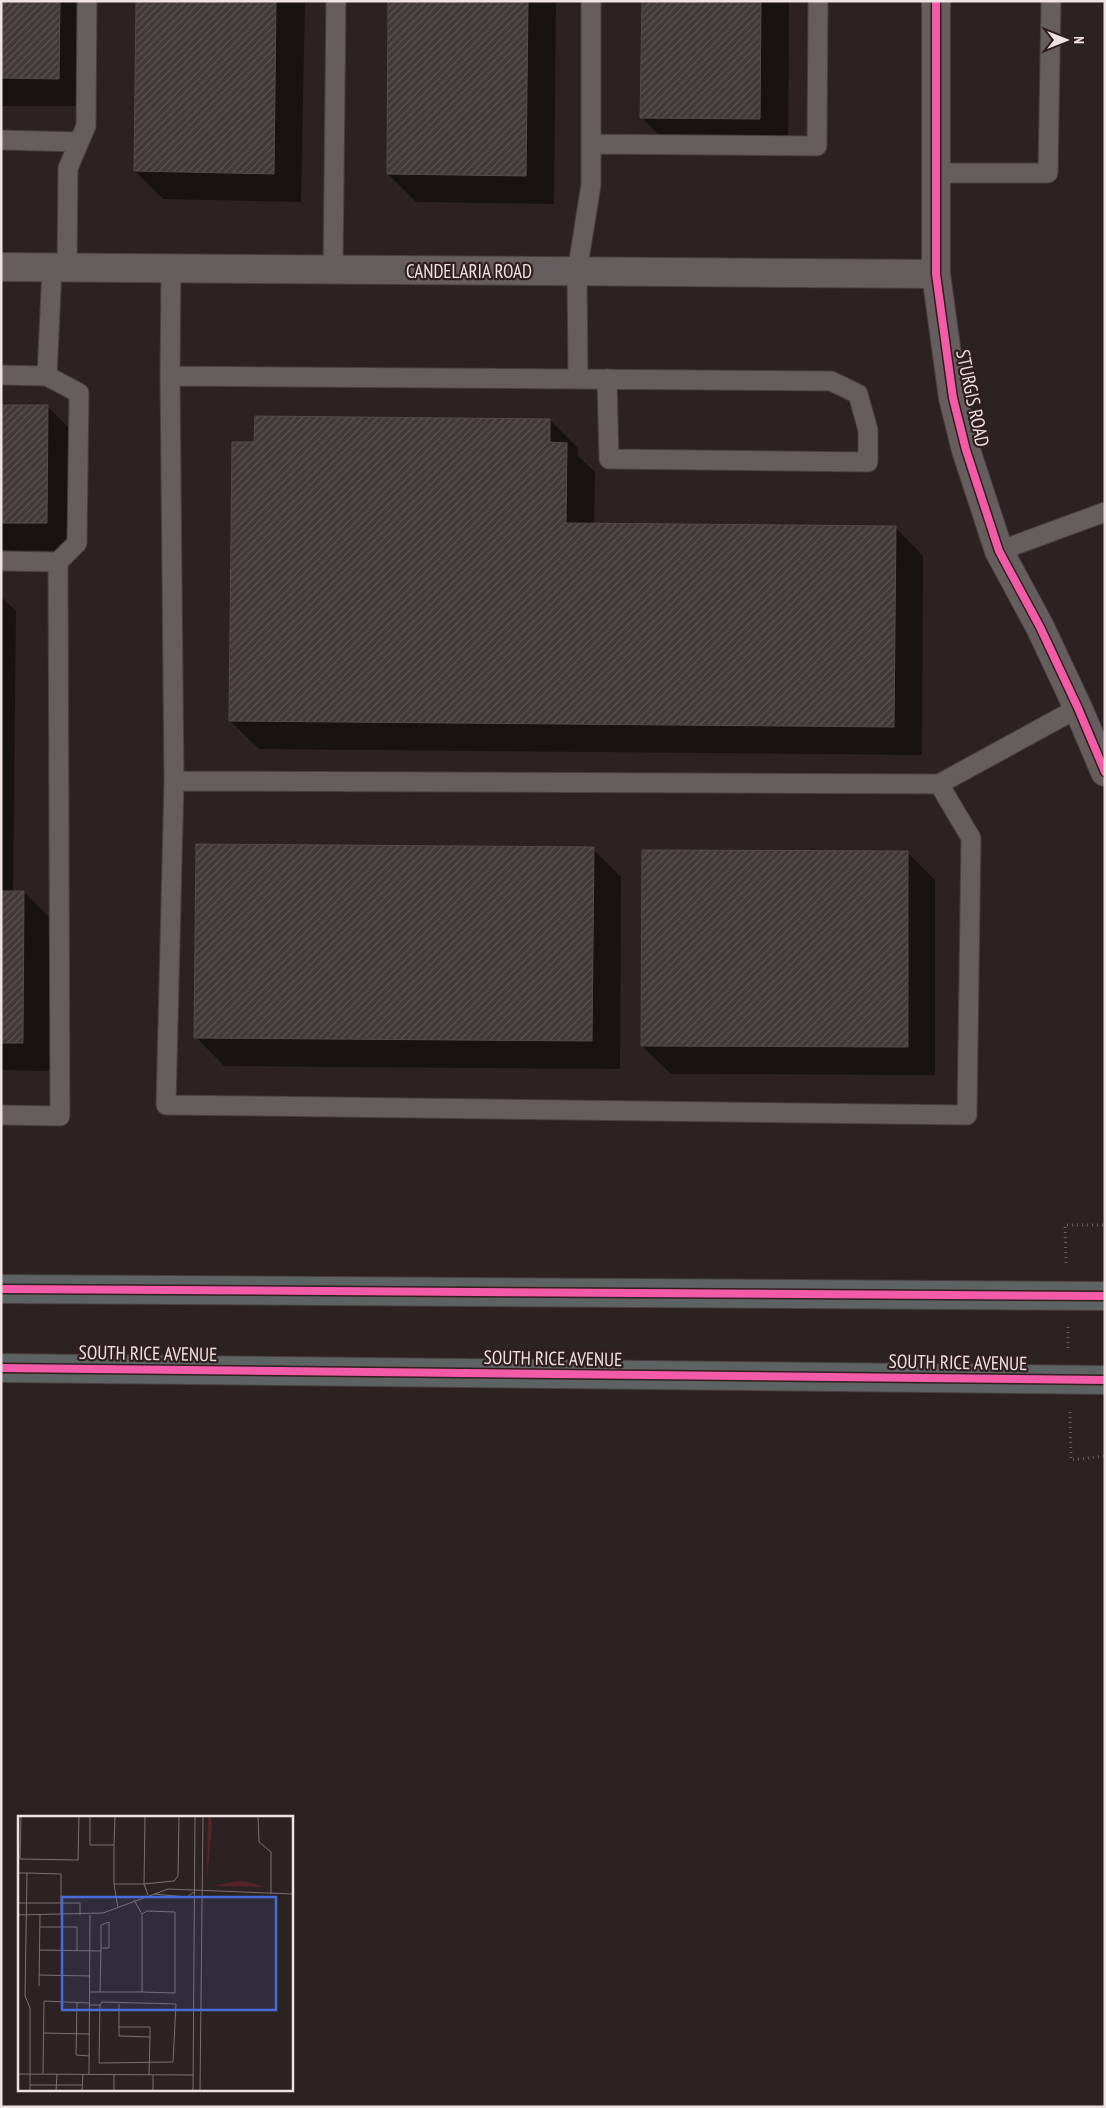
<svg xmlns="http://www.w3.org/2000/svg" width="1106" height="2108" viewBox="0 0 1106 2108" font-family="'PT Sans Narrow',sans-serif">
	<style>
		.shadow { fill: #0007 }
		.building { fill: url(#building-hatch); stroke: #544a4a }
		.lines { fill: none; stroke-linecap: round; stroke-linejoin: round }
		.lane-casing { stroke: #483f3f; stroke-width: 21 }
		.street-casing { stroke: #483f3f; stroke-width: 30 }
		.secondary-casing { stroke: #483f3f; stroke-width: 30 }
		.highway-casing { stroke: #483f3f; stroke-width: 30 }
		.path { stroke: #686161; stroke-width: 3; stroke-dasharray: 1 4; stroke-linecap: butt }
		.lane { stroke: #665e5e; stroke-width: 19 }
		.street { stroke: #665e5e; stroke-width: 28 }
		.secondary { stroke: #665e5e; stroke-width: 28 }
		.highway { stroke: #5c6362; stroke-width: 28 }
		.cycleway-casing { stroke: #311e1e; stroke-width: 11 }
		.cycleway { stroke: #f35aa7; stroke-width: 8 }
		.labels { text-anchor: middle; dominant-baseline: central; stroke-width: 4.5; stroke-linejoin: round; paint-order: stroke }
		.street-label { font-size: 19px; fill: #efe2e2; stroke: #311e1e }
		.inset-road { fill: none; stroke: #7b6f6f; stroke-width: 1 }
		.view { fill: #476cda; fill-opacity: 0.15; stroke: #476cda; stroke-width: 2.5 }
		.inset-edge { fill: none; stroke: #efe2e2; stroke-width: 2.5 }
	</style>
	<defs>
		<pattern id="building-hatch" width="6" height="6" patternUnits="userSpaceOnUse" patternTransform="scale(1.25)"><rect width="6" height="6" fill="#413838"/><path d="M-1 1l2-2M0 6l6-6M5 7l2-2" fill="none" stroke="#5d5454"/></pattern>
	</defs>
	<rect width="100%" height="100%" fill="#2d2222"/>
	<path class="shadow" d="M1,1H88L87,106H1Z
		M138,1H305L301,202L163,199L135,171Z
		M390,1H556L554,204L416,202L388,174Z
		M643,1H789L788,147L670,146L642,118Z
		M1,406L48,407L76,435L75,551L1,550Z
		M550,420L578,448V456L595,472L594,525L895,527L923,556L922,755L259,749L230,721Z
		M1,597L16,611L13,892H24L52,920L51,1071L1,1070Z
		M593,849L621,877L620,1069L224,1066L196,1037Z
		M907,852L935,880V1075L671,1074L642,1046Z"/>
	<path class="building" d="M1,1H60L59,79L1,78Z
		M136,1H276L274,174L134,171Z
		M388,1H528L526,176L387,174Z
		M642,1H761L760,119L640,118Z
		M1,405H48L47,523H1Z
		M255,416L550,419V442L567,443L566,523L896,526L894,727L229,721L232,442H254Z
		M196,844L594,847L592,1041L194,1038Z
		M642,850L908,851V1047L641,1046Z
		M1,891H24L23,1043H1Z"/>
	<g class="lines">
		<g class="lane-casing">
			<path id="lane" d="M1,140L79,142
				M591,144L817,146L818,1
				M934,173H1048L1051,1
				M67,268L68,168L86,126L87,1
				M171,269L170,376L831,381L858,394L868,430V462L609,459L607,379
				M333,270L336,1
				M1,375L47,376L79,393L77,543L58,562L60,1116L1,1115
				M47,376L52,268
				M170,376L174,781L939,784L1078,708
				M578,379L577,272L591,185V1
				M999,551L1105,512
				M1,561L58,562
				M174,781L166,1105L967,1115L971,838L939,784"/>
		</g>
		<g class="street-casing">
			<path id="street" d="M1,267L936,274"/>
		</g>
		<g class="secondary-casing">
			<path id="secondary" d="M936,1V274L953,398L966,450L999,551L1040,627L1078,708L1105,772"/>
		</g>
		<g class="highway-casing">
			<path id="highway" d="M1,1289L1105,1296
				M1,1368L1105,1380"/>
		</g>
		<path class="path" d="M1066,1263L1065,1225H1105
			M1068,1327V1348
			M1070,1412L1071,1460L1105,1456"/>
		<use href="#lane" class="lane"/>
		<use href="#street" class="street"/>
		<use href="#secondary" class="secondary"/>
		<use href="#highway" class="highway"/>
		<g class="cycleway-casing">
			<path id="cycleway" d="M936,1V274L953,398L966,450L999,551L1040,627L1078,708L1105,772
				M1,1289L1105,1296
				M1,1368L1105,1380"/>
		</g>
		<use href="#cycleway" class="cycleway"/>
	</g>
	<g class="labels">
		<g class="street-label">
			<text x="469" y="271">CANDELARIA ROAD</text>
			<text transform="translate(973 398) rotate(78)">STURGIS ROAD</text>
			<text transform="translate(148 1353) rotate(1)">SOUTH RICE AVENUE</text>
			<text transform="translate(553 1358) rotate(1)">SOUTH RICE AVENUE</text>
			<text transform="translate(958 1362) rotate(1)">SOUTH RICE AVENUE</text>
		</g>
	</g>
	<g transform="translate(18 1816)">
		<rect width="275" height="275" fill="#2d2222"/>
		<path d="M190,0L193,2L194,10L189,62ZM220,65L229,66L248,71L196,70Z" fill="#552428"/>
		<path class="inset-road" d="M3,0L2,43L60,44L61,0M72,0V29H96V68M240,0L241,26L253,36V78M96,29L97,0M0,57H9L7,180L12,192V275M9,57L43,58V99M136,78L169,81L176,76M130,79L126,68L156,65L160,60L161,0M0,87H62V99M100,92L96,68H126L127,0M0,99L85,97L150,73L275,78M22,111H59V134M21,134L83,135M21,159L72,160M21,170L22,99M72,176H82L83,132V109L91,106V132H83M82,176H124V98L116,84M124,176L157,177V96L129,95L124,98M59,186L58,239L71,240M101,188V220L132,221L131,259M71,189H82L81,247L155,246L158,188L84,186L82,189M101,211H132V221M25,217L71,218M0,258L175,259M25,258L26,185L71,187M71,258L72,99M12,269H65M38,275L39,258M64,275L65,258M96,275V258M135,275V259M175,275L177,0M182,275L185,0"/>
		<path class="view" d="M44,81H258V194H44Z"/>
		<rect width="275" height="275" class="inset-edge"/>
	</g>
	<rect width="1106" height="2108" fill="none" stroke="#efe2e2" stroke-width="5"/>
	<g transform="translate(1066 40) rotate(90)" stroke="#311e1e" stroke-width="4" paint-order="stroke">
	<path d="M0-4L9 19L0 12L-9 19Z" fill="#efe2e2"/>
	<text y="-8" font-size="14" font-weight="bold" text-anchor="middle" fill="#efe2e2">N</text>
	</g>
</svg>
